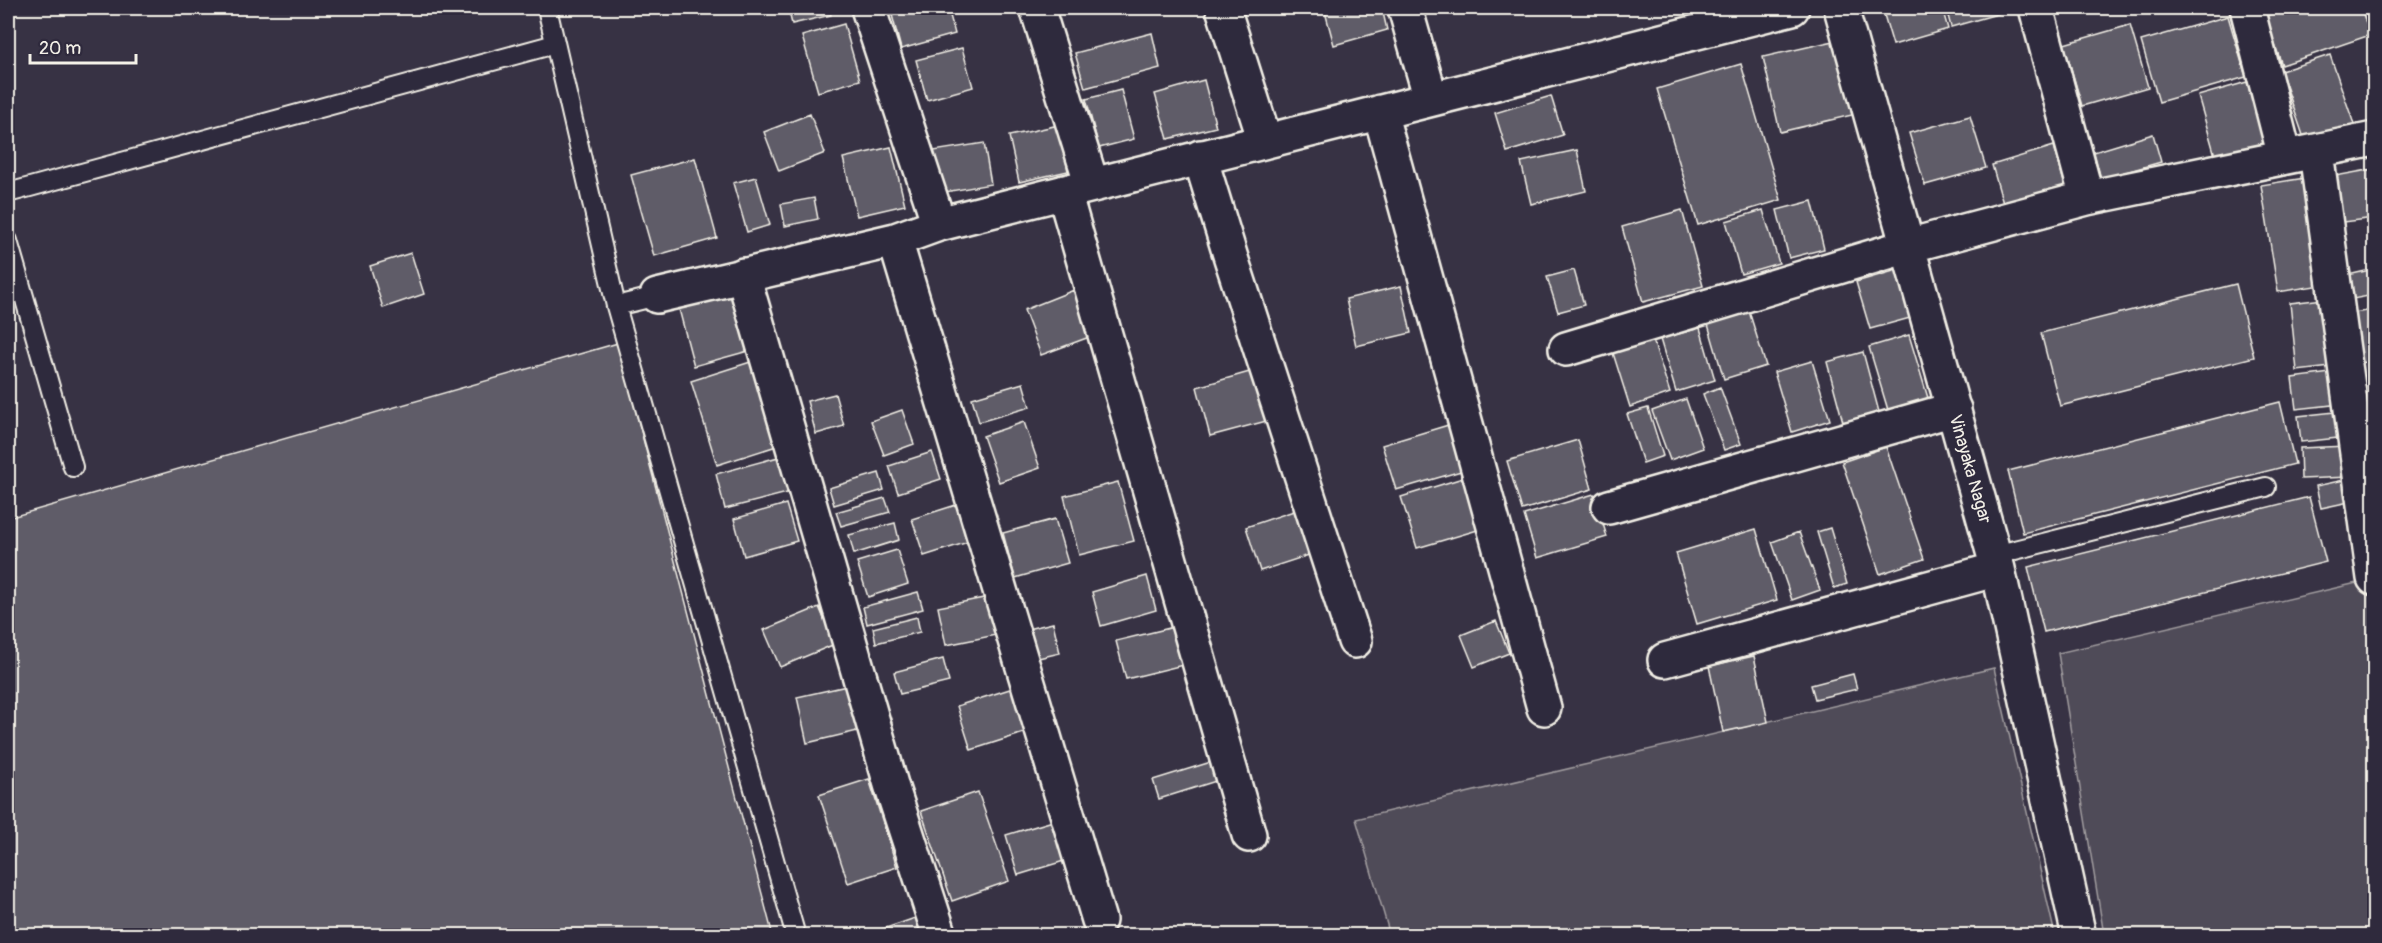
<svg xmlns="http://www.w3.org/2000/svg" width="2382" height="943" viewBox="0 0 2382 943" font-family="Pangolin,sans-serif">
	<style>
		.green { fill: #504b59; stroke: #a29ea0; stroke-width: 1.5 }
		.building { fill: #5f5c67; stroke: #f4f1e8; stroke-width: 1.5 }
		.lines { fill: none; stroke-linecap: round; stroke-linejoin: round }
		.lane-casing { stroke: #f4f1e8; stroke-width: 22 }
		.street-casing { stroke: #f4f1e8; stroke-width: 38 }
		.lane { stroke: #2f2a3d; stroke-width: 18 }
		.street { stroke: #2f2a3d; stroke-width: 33 }
		.labels { text-anchor: middle; dominant-baseline: central; stroke-width: 4.5; stroke-linejoin: round; paint-order: stroke }
		.street-label { font-size: 18px; fill: #f4f1e8; stroke: #2f2a3d }
	</style>
	<rect width="100%" height="100%" fill="#373244"/>
	<filter id="ink" filterUnits="userSpaceOnUse"><feTurbulence type="fractalNoise" baseFrequency=".0167" numOctaves="2"/><feDisplacementMap in="SourceGraphic" scale="12" xChannelSelector="R" yChannelSelector="G"/><feConvolveMatrix kernelMatrix="1 2 1 2 8 2 1 2 1" color-interpolation-filters="sRGB"/></filter>
	<g filter="url(#ink)">
		<path class="green" d="M2374,579V935H2104L2058,653Z
			M1994,668L2055,935H1390L1356,819Z"/>
		<path class="building" d="M788,8H829L831,15L792,24Z
			M921,8H948L955,34L901,49L892,15Z
			M1324,8H1382L1387,30L1334,45Z
			M1882,8H1942L1948,29L1893,45Z
			M1946,8H2007L2008,11L1951,27Z
			M2291,8H2361L2370,35L2282,65L2265,16Z
			M2364,8H2374V42Z
			M2228,16L2246,77L2159,102L2141,41Z
			M844,24L860,80L818,92L802,36Z
			M2130,25L2148,87L2082,106L2064,44Z
			M1152,33L1160,68L1085,88L1075,53Z
			M1834,41L1852,115L1780,132L1763,57Z
			M962,48L973,87L927,100L916,60Z
			M2330,55L2356,130L2307,147L2281,71Z
			M1741,64L1781,200L1698,225L1657,89Z
			M1204,80L1216,127L1168,139L1155,94Z
			M2247,82L2265,144L2216,159L2198,96Z
			M1121,90L1134,139L1099,148L1086,99Z
			M1551,96L1563,135L1507,152L1495,113Z
			M810,114L825,153L779,171L764,132Z
			M1970,116L1986,168L1925,185L1909,133Z
			M1059,125L1068,171L1019,182L1009,136Z
			M2153,134L2161,162L2101,179L2094,152Z
			M984,143L991,184L934,194L927,152Z
			M2054,146L2066,189L2004,207L1992,165Z
			M891,147L905,205L857,216L843,158Z
			M1577,150L1586,191L1531,204L1521,162Z
			M695,158L717,238L654,256L631,175Z
			M2374,169V218L2343,222L2335,176Z
			M756,177L770,225L747,232L733,183Z
			M2311,177L2328,284L2278,292L2261,185Z
			M814,198L818,219L785,226L781,204Z
			M1812,201L1824,249L1789,258L1777,210Z
			M1682,210L1703,286L1643,302L1622,227Z
			M1763,210L1779,263L1741,274L1726,221Z
			M411,253L424,294L383,308L370,266Z
			M1574,270L1584,305L1558,312L1547,277Z
			M1897,270L1910,318L1870,329L1856,282Z
			M2370,270L2374,295L2353,299L2348,275Z
			M2236,284L2254,357L2060,406L2041,333Z
			M1401,286L1411,333L1356,346L1346,299Z
			M1074,290L1092,336L1041,355L1024,310Z
			M737,293L752,350L694,366L679,309Z
			M2332,298L2339,366L2297,371L2290,303Z
			M1748,308L1766,366L1724,379L1707,321Z
			M2374,310V361L2360,363L2353,313Z
			M1700,328L1715,380L1676,392L1660,339Z
			M1909,335L1928,398L1888,410L1869,347Z
			M1652,337L1670,393L1630,407L1612,350Z
			M618,343L773,936H8V518Z
			M1863,352L1879,412L1843,422L1827,362Z
			M760,359L786,443L717,465L691,381Z
			M1812,361L1830,420L1792,432L1774,372Z
			M1260,369L1274,419L1210,436L1197,387Z
			M2338,372L2341,404L2296,409L2292,378Z
			M2374,375V400L2365,401L2362,376Z
			M1023,383L1030,407L979,422L972,398Z
			M1720,387L1741,444L1724,450L1703,394Z
			M835,394L844,426L816,434L807,401Z
			M1686,399L1703,448L1670,460L1652,411Z
			M2280,402L2295,464L2023,533L2008,471Z
			M1648,408L1663,456L1643,463L1627,414Z
			M902,410L914,444L884,455L871,421Z
			M2344,411L2347,437L2301,442L2298,416Z
			M1024,422L1040,468L999,482L983,436Z
			M1455,423L1468,469L1396,490L1382,445Z
			M1578,440L1592,489L1522,510L1507,461Z
			M2348,446L2350,477L2301,479L2300,448Z
			M1886,447L1924,559L1880,574L1842,462Z
			M932,452L941,479L898,493L889,466Z
			M782,456L791,492L725,509L716,474Z
			M879,473L884,490L834,505L829,488Z
			M1466,477L1481,529L1417,548L1401,497Z
			M2349,479L2354,501L2321,508L2316,486Z
			M1118,482L1134,541L1079,555L1064,496Z
			M1594,494L1607,537L1537,558L1524,515Z
			M2309,497L2326,562L2044,632L2028,567Z
			M885,498L890,512L841,526L836,512Z
			M786,504L797,541L744,556L734,519Z
			M956,505L968,542L924,556L912,519Z
			M1303,508L1318,552L1260,571L1246,527Z
			M1055,519L1068,563L1015,578L1003,533Z
			M895,523L899,540L854,554L849,535Z
			M1830,528L1847,584L1834,588L1817,532Z
			M1756,529L1777,600L1697,624L1676,553Z
			M1799,532L1820,590L1792,600L1772,542Z
			M897,550L908,584L868,597L857,562Z
			M1147,576L1156,610L1101,626L1092,592Z
			M918,592L923,609L867,624L863,607Z
			M989,597L996,635L946,645L938,607Z
			M819,607L835,644L780,667L764,630Z
			M917,617L920,632L876,643L873,628Z
			M1496,621L1509,653L1474,667L1461,635Z
			M1053,623L1060,653L1034,659L1027,629Z
			M1174,627L1183,665L1126,679L1116,641Z
			M1754,656L1768,722L1723,732L1709,666Z
			M943,659L949,682L900,694L894,672Z
			M1853,674L1857,689L1815,699L1811,685Z
			M856,684L866,729L807,743L797,697Z
			M1016,687L1030,731L971,750L957,706Z
			M1211,762L1216,781L1159,799L1153,780Z
			M869,779L897,867L848,883L819,795Z
			M978,792L1009,881L952,901L921,811Z
			M1053,821L1064,861L1018,875L1006,835Z
			M921,916L926,932L914,936L869,934Z"/>
		<g class="lines">
			<g class="lane-casing">
				<path id="lane" d="M547,8L616,306L796,936
					M8,193L555,44
					M8,241L73,467
					M616,306L657,296
					M1995,555L2266,487"/>
			</g>
			<g class="street-casing">
				<path id="street" d="M868,8L939,224
					M1037,8L1092,185
					M1223,8L1265,141
					M1405,8L1431,99
					M1841,8L1998,569L2079,936
					M2036,8L2087,198
					M2247,8L2285,157
					M1380,112L1544,708
					M2316,152L2374,578
					M1200,157L1231,258L1355,641
					M1064,192L1249,835
					M895,240L1099,920
					M743,275L892,788L940,936
					M657,296L895,240L939,224L1792,8
					M1566,349L1908,246L2087,198L2374,139
					M1609,507L1954,409
					M1665,660L1998,569"/>
			</g>
			<use href="#lane" class="lane"/>
			<use href="#street" class="street"/>
		</g>
	</g>
	<g class="labels">
		<g class="street-label">
			<text transform="translate(1970 469) rotate(74)">Vinayaka Nagar</text>
		</g>
	</g>
	<rect width="2382" height="943" fill="none" stroke="#2f2a3d" stroke-width="30"/>
	<rect x="15" y="15" width="2352" height="913" fill="none" stroke="#f4f1e8" stroke-width="2" filter="url(#ink)"/>
	<path d="M30 54v9h106v-9" fill="none" stroke="#f4f1e8" stroke-width="3"/>
	<text x="39" y="54" font-size="18" fill="#f4f1e8" stroke="#2f2a3d" stroke-width="4.5" paint-order="stroke">20 m</text>
</svg>
